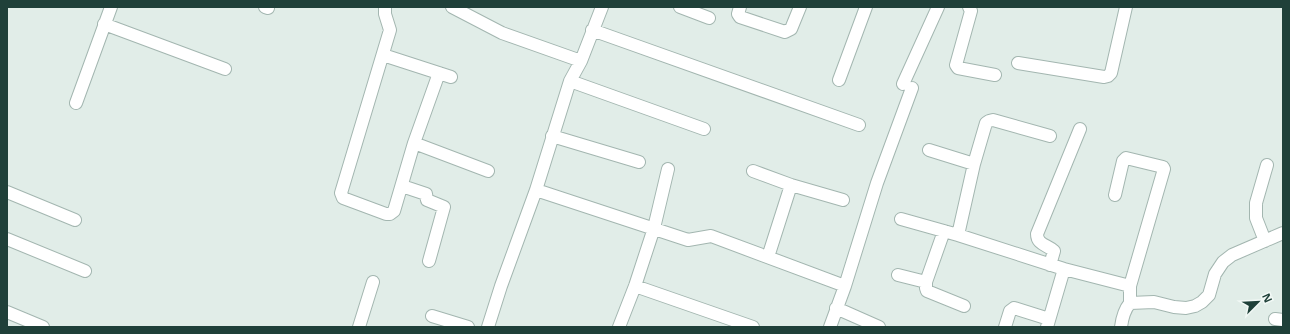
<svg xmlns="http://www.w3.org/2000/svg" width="1290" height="334" viewBox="0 0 1290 334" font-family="'Noto Sans',sans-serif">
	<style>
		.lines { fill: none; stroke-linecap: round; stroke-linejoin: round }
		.minor-casing { stroke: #a3b6b0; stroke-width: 14 }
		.minor { stroke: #fff; stroke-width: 12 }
	</style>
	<rect width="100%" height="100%" fill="#e1ede8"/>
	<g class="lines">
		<g class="minor-casing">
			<path id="minor" d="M265,7L268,8
				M385,7V14L390,30L341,193L343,198L386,214H390L394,211L414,143L439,73
				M452,7L502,33L581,61
				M680,7L709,18
				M740,7L738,14L740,17L785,32L791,29L800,7
				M969,7L971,11L956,65L958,68L995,75
				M104,24L225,69
				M592,30L859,125
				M383,55L451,77
				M1018,63L1104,77L1108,76L1111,73L1126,7
				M839,80L866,7
				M570,81L704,129
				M903,84L938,7
				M76,103L111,7
				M552,136L639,162
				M414,143L488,171
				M929,150L974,164
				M753,171L791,185L843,200
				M402,186L426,194L427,200L444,207L429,261
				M536,190L688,240L711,236L845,286
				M7,192L75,220
				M1115,195L1123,161L1126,158L1163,167L1164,169L1130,286
				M901,219L958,235L1064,269L1130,286V303
				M958,235L974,164L986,123L989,121L993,120L1050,136
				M7,239L85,271
				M1265,241L1256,218V203L1267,165
				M768,257L791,185
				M1050,265L1054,251C1048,245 1037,245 1037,234L1080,129
				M898,275L926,282L944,231
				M926,282V288L927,291L964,306
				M635,286L753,327
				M836,308L879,327
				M7,312L43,327
				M432,316L468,327
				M1275,319L1283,320
				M359,327L373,282
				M488,327L501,286L536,190L570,81L581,61L602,7
				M619,327L635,286L654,228L668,169
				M830,327L845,286L877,183L912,88
				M1005,327L1010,311L1014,308L1049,319
				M1047,327L1064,269
				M1121,327C1122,319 1125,309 1130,303L1154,302L1174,307L1186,308L1195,306L1202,302L1209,295L1215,274L1223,262L1232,255L1283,233"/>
		</g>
		<use href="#minor" class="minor"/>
	</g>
	<rect width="1290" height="334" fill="none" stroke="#1f4039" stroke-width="16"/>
	<g transform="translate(1258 302) rotate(66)" stroke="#f2f9f6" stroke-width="3" paint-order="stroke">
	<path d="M0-3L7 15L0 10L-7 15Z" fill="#1f4039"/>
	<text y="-6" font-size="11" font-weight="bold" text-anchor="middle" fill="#1f4039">N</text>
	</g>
</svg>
